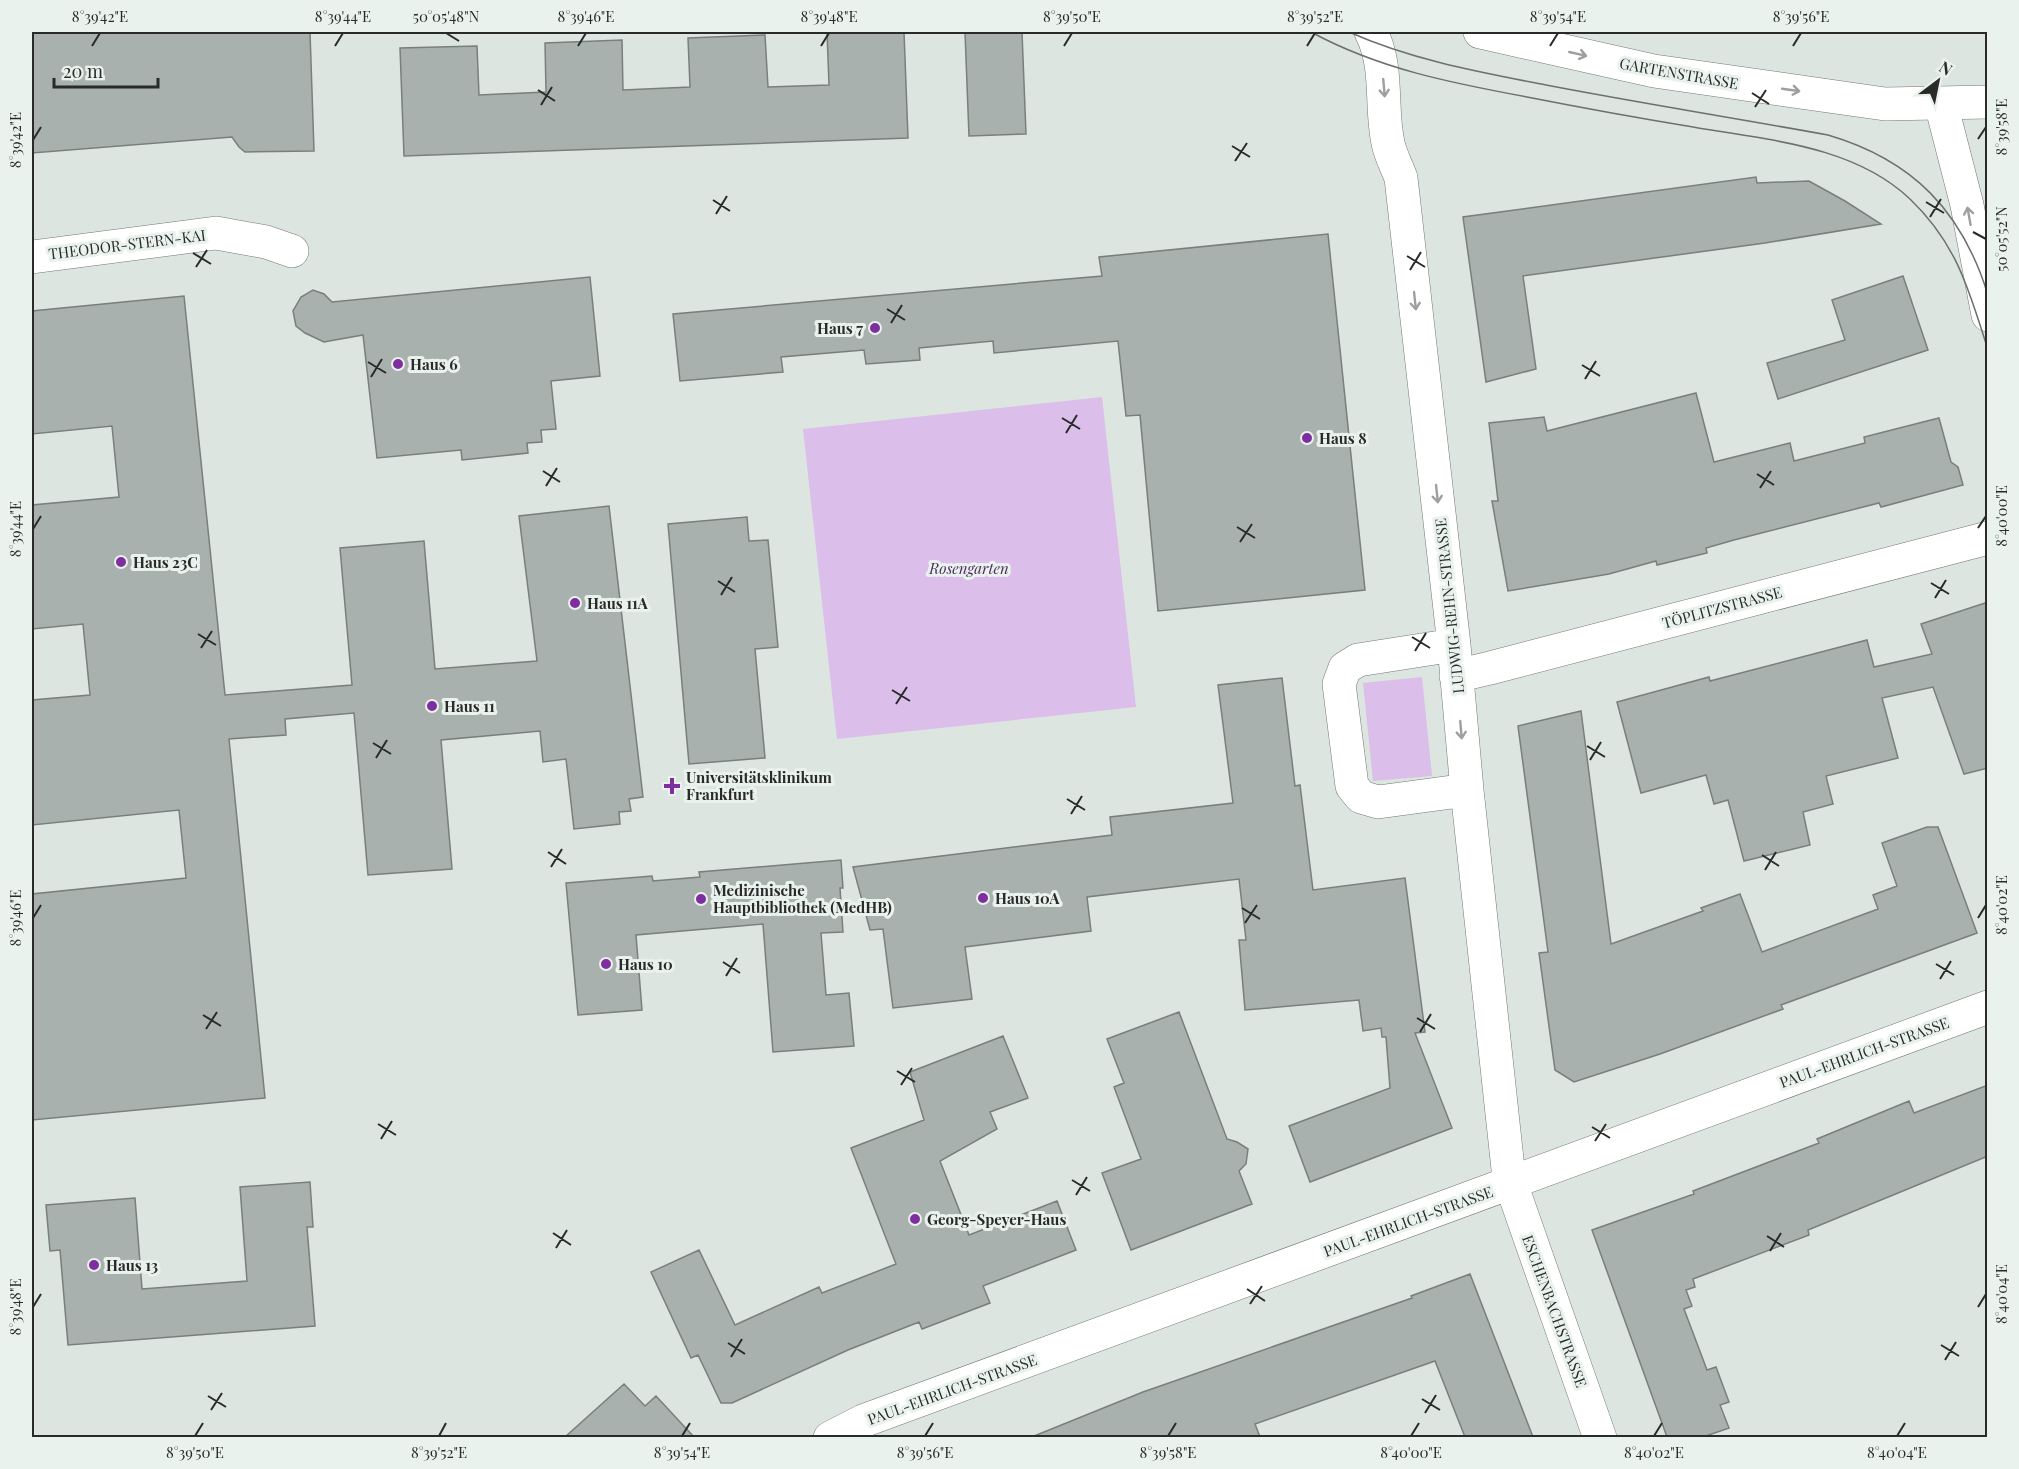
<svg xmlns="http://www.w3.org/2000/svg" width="2019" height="1469" viewBox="0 0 2019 1469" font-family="'Playfair Display',serif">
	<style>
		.green { fill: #dbbee9 }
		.building { fill: #a9b1ae; stroke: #787f7c; stroke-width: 1.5 }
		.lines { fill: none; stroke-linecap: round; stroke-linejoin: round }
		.minor-casing { stroke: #727a76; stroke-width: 34 }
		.secondary-casing { stroke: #727a76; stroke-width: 34 }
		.minor { stroke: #fff; stroke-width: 33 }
		.secondary { stroke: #fff; stroke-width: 33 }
		.tram { stroke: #6c716e; stroke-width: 1.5 }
		.oneway { stroke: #9ea09f }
		.ticks { fill: none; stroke: #282b29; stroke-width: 2 }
		.poi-dot { fill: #7e2e9e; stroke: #eaf2ee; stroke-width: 2 }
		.labels { text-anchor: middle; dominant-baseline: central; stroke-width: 6; stroke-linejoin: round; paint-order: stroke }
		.street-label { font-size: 15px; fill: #282b29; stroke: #eaf2ee }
		.poi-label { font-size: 15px; font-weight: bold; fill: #282b29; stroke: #eaf2ee; text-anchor: start }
		.park-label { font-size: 15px; font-style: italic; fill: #4e2a5e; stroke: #eaf2ee }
		.neatline { fill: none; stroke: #282b29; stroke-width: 2 }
		.ticks-label { font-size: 15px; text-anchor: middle; fill: #282b29 }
	</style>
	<rect width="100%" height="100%" fill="#dde5e1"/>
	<path class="green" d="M1102,397L1136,707L837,739L803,429Z
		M1422,677L1432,776L1373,781L1363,683Z"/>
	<path class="building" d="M32,32H310L314,151L245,152L239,147L232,137L32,153Z
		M827,32H904L908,138L404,156L400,48L477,46L479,95L546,92L545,43L622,40L623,90L690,87L688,38L765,35L768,87L829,85Z
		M965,32H1022L1026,134L969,136Z
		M1756,177L1757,183L1809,181L1845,201L1881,224L1765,243L1523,276L1536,369L1486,382L1463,217Z
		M1328,234L1365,590L1158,611L1140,415L1126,416L1118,341L994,353L993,341L919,348L920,360L866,364L864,350L781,357L783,372L680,381L673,314L1102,276L1099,257Z
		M1903,276L1928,350L1778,399L1767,363L1845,340L1832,300Z
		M590,277L600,376L551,381L556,429L541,430L542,442L527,443L528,453L462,460L461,450L377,458L363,335L324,342L305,333L296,326L293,311L301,297L313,290L324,294L332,302Z
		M184,296L225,695L352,685L340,548L424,541L435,669L537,661L519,516L609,506L643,797L629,799L631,811L619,812L620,824L574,829L566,759L543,762L540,731L441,740L452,869L368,875L354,713L285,719L286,735L229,739L265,1098L32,1120V894L186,878L179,810L32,825V700L90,695L83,624L32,629V505L119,497L112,426L32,434V311Z
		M1696,393L1714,462L1790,443L1794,461L1865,443L1864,437L1939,418L1951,462L1958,467L1963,485L1881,507L1879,503L1734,540L1706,548L1707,553L1657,565L1656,561L1609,574L1508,591L1492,501H1498L1489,423L1544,417L1547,431Z
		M747,517L749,541L768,540L778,647L755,649L765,758L689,764L668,524Z
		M1988,602V768L1964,774L1933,687L1882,698L1898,758L1826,776L1833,804L1803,812L1810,845L1744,861L1728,800L1714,804L1706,775L1641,793L1617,702L1709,677L1710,681L1867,640L1874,667L1932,654L1921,624Z
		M1282,678L1295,786L1300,785L1313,890L1405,878L1425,1032L1415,1033L1452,1128L1310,1182L1289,1126L1390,1088L1386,1037H1382L1381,1028L1363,1031L1359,1000L1245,1010L1239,940H1246L1239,879L1087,897L1091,931L965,947L972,999L893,1008L883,929L870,930L853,867L1112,835L1110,817L1233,803L1218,685Z
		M1581,711L1611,944L1703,911L1701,908L1740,894L1762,952L1878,909L1873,895L1897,886L1882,843L1927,827H1938L1977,933L1781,1005L1783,1009L1660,1054L1574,1082L1555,1070L1539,953L1548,952L1518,726Z
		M841,860L843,888H840L843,932L821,933L826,995L849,993L854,1046L773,1052L763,924L636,935L642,1010L578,1015L566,883L652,876L653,881L700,877L699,872Z
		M1179,1012L1227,1139L1237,1142L1248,1149L1246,1164L1239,1171L1252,1204L1131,1250L1102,1173L1141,1159L1114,1087L1124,1083L1107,1039Z
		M1003,1036L1028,1098L990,1112L997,1129L940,1161L969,1235L1057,1201L1076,1250L983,1286L990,1303L922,1329L919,1322L848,1350L732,1403H721L698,1355L691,1358L651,1272L699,1250L735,1325L819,1287L822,1293L896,1264L851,1148L924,1120L910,1072Z
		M1988,1085V1156L1808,1230L1809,1235L1693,1279L1695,1287L1686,1290L1692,1306L1684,1309L1707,1370L1716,1367L1729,1402L1720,1405L1729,1428L1703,1437H1667L1592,1230L1694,1194L1693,1191L1819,1143L1817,1139L1909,1101L1914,1113Z
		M310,1182L313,1227H307L315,1326L68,1345L60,1250L50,1251L46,1205L135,1198L142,1289L247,1281L240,1187Z
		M1470,1274L1533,1437H1465L1435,1361L1255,1424L1260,1437H1035L1034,1436L1143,1392L1412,1298L1411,1296Z
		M624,1384L645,1406L656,1396L694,1437H565Z"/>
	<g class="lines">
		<g class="minor-casing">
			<path id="minor" d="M1371,32C1389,67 1380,106 1388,143C1390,154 1397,167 1401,178L1454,645L1467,790L1509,1178L1600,1438
				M1941,104L1967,205L1988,315
				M32,257L216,233L266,242L292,251
				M1454,645L1358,660L1345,668L1339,684L1352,786L1361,797L1378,802L1467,790
				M1456,676L1490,668L1988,538
				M830,1438L863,1421L1988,1007"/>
		</g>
		<g class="secondary-casing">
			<path id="secondary" d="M1480,32L1654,71L1885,104L1988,102"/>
		</g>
		<use href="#minor" class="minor"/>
		<use href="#secondary" class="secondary"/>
		<path class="tram" d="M1311,32C1379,69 1452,83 1527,97C1583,108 1638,118 1693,127C1766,140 1853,145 1910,199C1957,244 1969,290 1988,350
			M1349,32C1412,60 1479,72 1546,85C1640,103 1734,118 1828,135C1913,160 1962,211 1988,295"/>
	</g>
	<defs><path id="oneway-shaft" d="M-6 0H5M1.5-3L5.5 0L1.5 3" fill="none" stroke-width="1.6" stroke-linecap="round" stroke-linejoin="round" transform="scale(1.5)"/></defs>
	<g class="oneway">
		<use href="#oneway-shaft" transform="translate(1578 54) rotate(13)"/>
		<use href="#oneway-shaft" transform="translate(1384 88) rotate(85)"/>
		<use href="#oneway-shaft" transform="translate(1791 90) rotate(8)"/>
		<use href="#oneway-shaft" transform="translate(1969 216) rotate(-100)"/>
		<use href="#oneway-shaft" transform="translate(1415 301) rotate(84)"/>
		<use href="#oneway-shaft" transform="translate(1437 494) rotate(84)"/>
		<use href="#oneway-shaft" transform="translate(1461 730) rotate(85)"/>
	</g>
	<path class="ticks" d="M446,33L459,41M92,46L100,33M335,46L343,33M578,46L586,33M821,46L829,33M1064,46L1072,33M1307,46L1315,33M1550,46L1558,33M1793,46L1801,33M538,90L555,101M1752,93L1769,104M541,105L552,87M1755,107L1766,90M1978,139L1986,127M33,140L41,127M1232,146L1250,157M1235,161L1247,143M713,200L730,211M1926,202L1944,213M716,214L727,196M1930,217L1941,199M1973,232L1986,239M193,253L211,264M1407,256L1425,267M196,267L207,250M1410,270L1421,252M887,309L905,320M891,323L902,305M368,362L386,373M1582,365L1600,376M371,377L382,359M1585,379L1596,361M1062,418L1080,429M1066,433L1077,415M543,471L560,482M1757,474L1774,485M546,486L557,468M1760,488L1771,471M1237,527L1255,538M1978,528L1986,516M33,529L41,516M1240,542L1252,524M718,581L735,592M1931,583L1949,594M721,595L732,577M1935,598L1946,580M198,634L216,645M1412,637L1430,648M201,648L212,631M1415,651L1426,633M892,690L910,701M896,704L907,687M373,743L391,754M1587,746L1605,757M376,758L387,740M1590,760L1601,742M1067,799L1085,810M1071,814L1082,796M548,852L566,864M1762,855L1779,866M551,867L562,849M1765,870L1776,852M1242,908L1260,919M33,918L41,905M1978,918L1986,905M1245,923L1257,905M723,962L740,973M1936,964L1954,975M726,976L737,958M1940,979L1951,961M203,1015L221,1026M1417,1018L1435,1029M206,1029L217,1012M1420,1032L1431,1014M897,1071L915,1082M901,1085L912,1068M378,1124L396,1135M1592,1127L1610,1138M381,1139L392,1121M1595,1141L1606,1124M1072,1180L1090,1191M1076,1195L1087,1177M553,1233L571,1245M1767,1236L1784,1247M556,1248L567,1230M1770,1251L1781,1233M1247,1289L1265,1301M1250,1304L1262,1286M33,1307L41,1294M1978,1307L1986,1294M728,1343L745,1354M1941,1345L1959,1356M731,1357L742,1339M1945,1360L1956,1342M208,1396L226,1407M1422,1399L1440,1410M211,1410L222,1393M1425,1413L1436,1395M195,1436L203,1423M439,1436L446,1423M682,1436L690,1423M925,1436L933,1423M1168,1436L1176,1423M1411,1436L1419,1423M1654,1436L1662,1423M1897,1436L1905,1423"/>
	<g class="poi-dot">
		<circle cx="875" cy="328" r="6"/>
		<circle cx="398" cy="364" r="6"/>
		<circle cx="1307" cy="438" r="6"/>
		<circle cx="121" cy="562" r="6"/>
		<circle cx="575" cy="603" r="6"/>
		<circle cx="432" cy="706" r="6"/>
		<path d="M669 777h6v6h6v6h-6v6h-6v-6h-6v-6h6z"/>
		<circle cx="983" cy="898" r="6"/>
		<circle cx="701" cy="899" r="6"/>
		<circle cx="606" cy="964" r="6"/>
		<circle cx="915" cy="1219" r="6"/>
		<circle cx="94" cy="1265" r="6"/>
	</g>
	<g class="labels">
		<g class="street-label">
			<text transform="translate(1679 73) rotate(10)">GARTENSTRASSE</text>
			<text transform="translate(127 244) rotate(-7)">THEODOR-STERN-KAI</text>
			<text transform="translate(1449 606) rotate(-96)">LUDWIG-REHN-STRASSE</text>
			<text transform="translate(1722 607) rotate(-15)">TÖPLITZSTRASSE</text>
			<text transform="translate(1864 1052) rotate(-20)">PAUL-EHRLICH-STRASSE</text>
			<text transform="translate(1408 1221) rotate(-20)">PAUL-EHRLICH-STRASSE</text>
			<text transform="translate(1555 1311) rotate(70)">ESCHENBACHSTRASSE</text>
			<text transform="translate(952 1389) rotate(-20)">PAUL-EHRLICH-STRASSE</text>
		</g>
		<g class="poi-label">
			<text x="863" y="328" text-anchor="end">Haus 7</text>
			<text x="410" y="364">Haus 6</text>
			<text x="1319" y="438">Haus 8</text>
			<text x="133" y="562">Haus 23C</text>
			<text x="587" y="603">Haus 11A</text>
			<text x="444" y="706">Haus 11</text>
			<text x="686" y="777">Universitätsklinikum<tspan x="686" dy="17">Frankfurt</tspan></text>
			<text x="713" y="890">Medizinische<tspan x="713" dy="17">Hauptbibliothek (MedHB)</tspan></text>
			<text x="995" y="898">Haus 10A</text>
			<text x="618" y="964">Haus 10</text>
			<text x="927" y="1219">Georg-Speyer-Haus</text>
			<text x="106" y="1265">Haus 13</text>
		</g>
		<g class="park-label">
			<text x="969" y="568">Rosengarten</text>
		</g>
	</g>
	<rect width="2019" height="1469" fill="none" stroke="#eaf2ee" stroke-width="66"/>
	<g transform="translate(1938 81) rotate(32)" stroke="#eaf2ee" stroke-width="4.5" paint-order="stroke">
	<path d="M0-4.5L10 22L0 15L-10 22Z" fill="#282b29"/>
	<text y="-9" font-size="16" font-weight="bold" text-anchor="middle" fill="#282b29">N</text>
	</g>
	<path d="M54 78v9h104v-9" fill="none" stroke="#282b29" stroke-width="3"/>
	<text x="63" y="78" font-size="18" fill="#282b29" stroke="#eaf2ee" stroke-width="4.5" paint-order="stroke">20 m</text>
	<rect x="33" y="33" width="1953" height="1403" class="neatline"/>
	<g class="ticks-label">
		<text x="100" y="22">8°39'42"E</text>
		<text x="343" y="22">8°39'44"E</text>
		<text x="446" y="22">50°05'48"N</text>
		<text x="586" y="22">8°39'46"E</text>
		<text x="829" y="22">8°39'48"E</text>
		<text x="1072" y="22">8°39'50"E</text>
		<text x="1315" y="22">8°39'52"E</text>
		<text x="1558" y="22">8°39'54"E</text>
		<text x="1801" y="22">8°39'56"E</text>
		<text transform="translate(2002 127) rotate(-90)" y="5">8°39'58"E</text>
		<text transform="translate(16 140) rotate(-90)" y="5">8°39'42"E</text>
		<text transform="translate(2002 239) rotate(-90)" y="5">50°05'52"N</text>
		<text transform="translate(2002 516) rotate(-90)" y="5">8°40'00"E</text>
		<text transform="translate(16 529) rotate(-90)" y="5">8°39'44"E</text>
		<text transform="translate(2002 905) rotate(-90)" y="5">8°40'02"E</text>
		<text transform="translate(16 918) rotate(-90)" y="5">8°39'46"E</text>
		<text transform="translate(2002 1294) rotate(-90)" y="5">8°40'04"E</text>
		<text transform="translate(16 1307) rotate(-90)" y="5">8°39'48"E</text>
		<text x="195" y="1458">8°39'50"E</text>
		<text x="439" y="1458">8°39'52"E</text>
		<text x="682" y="1458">8°39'54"E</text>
		<text x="925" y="1458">8°39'56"E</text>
		<text x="1168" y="1458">8°39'58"E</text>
		<text x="1411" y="1458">8°40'00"E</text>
		<text x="1654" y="1458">8°40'02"E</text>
		<text x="1897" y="1458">8°40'04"E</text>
	</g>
</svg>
